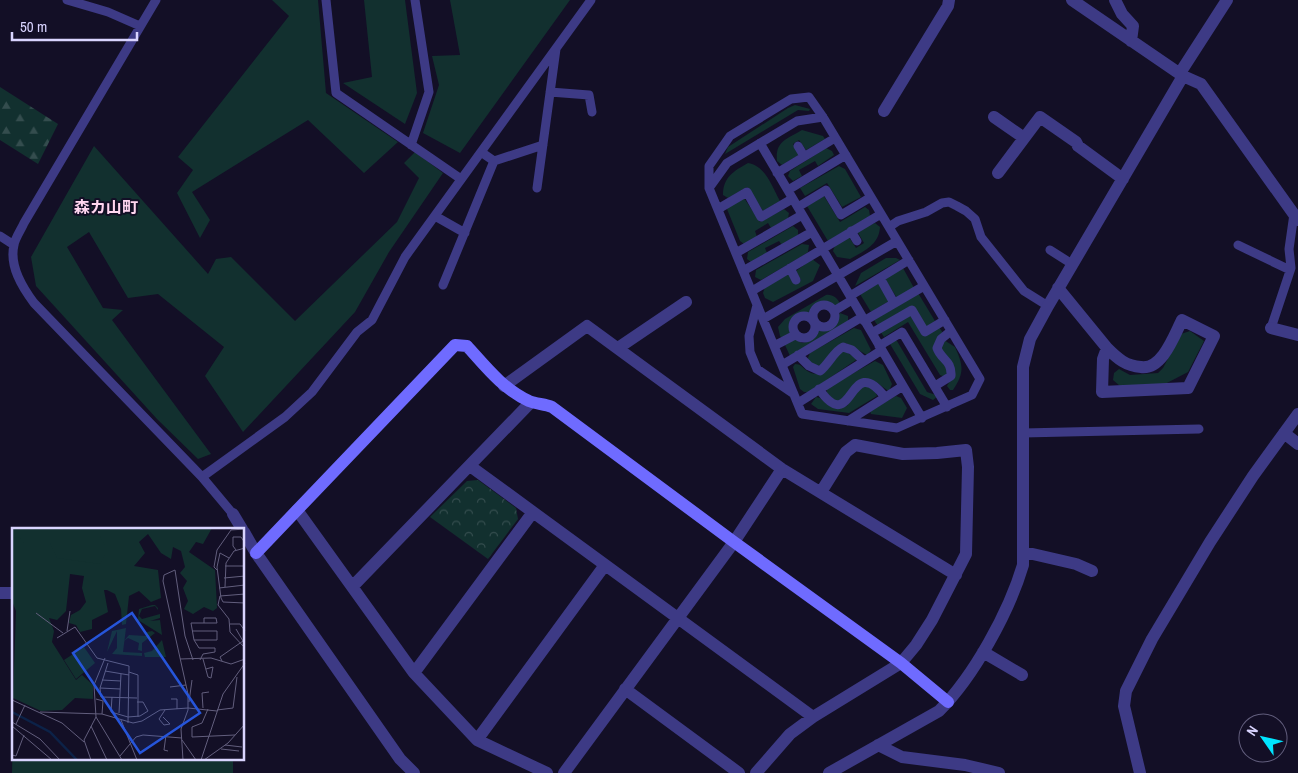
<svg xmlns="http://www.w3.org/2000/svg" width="1298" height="773" viewBox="0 0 1298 773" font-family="'Archivo Narrow','Noto Sans JP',sans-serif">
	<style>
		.grass { fill: #12302f }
		.forest { fill: url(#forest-firs) }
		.park { fill: url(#park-crowns) }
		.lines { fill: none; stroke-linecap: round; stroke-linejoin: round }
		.lane { stroke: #3d3a85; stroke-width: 9 }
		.street { stroke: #3d3a85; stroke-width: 12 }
		.secondary { stroke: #6f6bff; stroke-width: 12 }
		.labels { text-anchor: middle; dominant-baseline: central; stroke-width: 4; stroke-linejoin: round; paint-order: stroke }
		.quarter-label { font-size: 16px; font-weight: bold; fill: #ffd6f0; stroke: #130f26 }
		.inset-river { fill: none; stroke: #0c2248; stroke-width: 2.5 }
		.inset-road { fill: none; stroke: #625e7d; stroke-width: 1 }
		.view { fill: #2655da; fill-opacity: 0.15; stroke: #2655da; stroke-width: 2.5 }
		.inset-edge { fill: none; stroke: #d9d4ff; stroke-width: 2.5 }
	</style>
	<defs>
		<pattern id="forest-firs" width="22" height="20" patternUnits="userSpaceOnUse" patternTransform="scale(1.25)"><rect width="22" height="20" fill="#12302f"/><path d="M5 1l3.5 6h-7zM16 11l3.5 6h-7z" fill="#344d4e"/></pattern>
		<pattern id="park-crowns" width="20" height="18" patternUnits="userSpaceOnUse" patternTransform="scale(1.25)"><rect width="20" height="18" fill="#12302f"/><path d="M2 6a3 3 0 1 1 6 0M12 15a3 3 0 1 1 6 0" fill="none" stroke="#344d4e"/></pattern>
	</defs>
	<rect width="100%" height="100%" fill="#130f26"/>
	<path class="grass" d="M272,0H318L326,93L398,142L364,173L308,120L192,192L210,220L200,238L177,193L193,170L178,157L289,16Z
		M364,0H405L417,93L405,124L343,83L372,77Z
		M450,0H570L460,153L423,133L439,85L432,56L460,55Z
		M795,105L810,109L809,111L798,110L725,154L728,147L788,108Z
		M802,130L823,136L825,139L806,150L799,140L793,144L799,155L782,165L777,161C775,141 787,139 802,130Z
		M94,146L208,274L216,259L231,257L295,321L397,222L419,178L404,163L415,152L443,173L389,252L355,312L243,432L205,376L224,347L158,294L128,298L89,232L67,247L103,308L123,310L112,320L211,454L198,459L157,419L36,286L31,257Z
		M826,148L832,151L834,155L818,166L815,161L799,170L802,176L793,181L788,176L790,171Z
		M748,163C766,166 772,187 780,201L763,211L747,187L728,198L723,195C723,177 734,171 748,163Z
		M839,166L845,169L861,197L842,207L827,183L805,196L800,188Z
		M824,196L840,222L865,207L869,210L870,216L828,241L807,206Z
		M744,198L760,222L784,209L789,213L788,218L771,228L768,223L755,231L757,237L744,244L740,241L727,209L730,205Z
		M875,223L880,227C879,245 864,251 850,259L837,257L833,251L835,245L849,237L856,248L864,243L857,231Z
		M793,226L798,230V235L782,245L779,241L765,248L767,253L751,262L747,259L748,252Z
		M802,244L809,245L808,252L804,255L761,280L755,277L756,270Z
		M886,258H896L900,260L855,286L861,273Z
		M812,259L820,265L813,281L773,302L765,298L763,293L765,287L789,274L795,284L801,280L796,271Z
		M903,268L914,288L897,298L885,279Z
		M879,283L889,301L871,312L860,294Z
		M918,293L935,321L925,328L912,306L878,326L874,320Z
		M826,295C832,294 838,298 840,304L834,307C821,298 817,302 809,314L803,312C793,318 791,322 791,333L782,338L780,336L778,327L785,319Z
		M840,313L848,316V322L790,356L785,345L795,339L802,343C811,341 814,337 819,330L830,329Z
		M911,313L924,335L939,327L943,333L935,347L950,372L945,377L940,375L908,322L884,337L880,331Z
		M854,328L861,330L871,350L867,355L846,343L841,344L822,365L816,366L807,360L810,353Z
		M1190,331L1204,341L1188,372L1165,384L1120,386L1113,380L1114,373L1119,369L1130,375L1158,373L1163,368L1181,334Z
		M893,340L897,341L927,392L936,395L937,397L933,400L920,394L890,344Z
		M944,340L955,347C963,365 965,372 953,390H950L947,386C960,365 954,365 939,348Z
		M841,351H844L855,357L856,360L809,392H804L800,389L793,367L795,364C802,364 803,369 809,372C825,380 833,362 841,351Z
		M875,361L883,365L892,384L889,391C883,388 878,382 872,380C858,374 851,389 845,399L835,402L827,393V388Z
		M868,386L875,391L877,396L849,413L818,409L811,404L816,397L820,398L833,408L847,406L860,387Z
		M896,396L901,398L907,408L902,418L871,414L870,411Z
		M14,679V759H233V773H12Z"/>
	<path class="forest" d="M0,87L58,124L38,164L0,140Z"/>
	<path class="park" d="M478,480L516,508L518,519L488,559L430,517L467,481Z"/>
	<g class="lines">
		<path class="lane" d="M67,0L108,12L140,26
			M156,0L24,223C21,230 15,238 14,245C9,266 22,287 34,303L202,477L233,514
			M326,0L336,93L461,179
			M550,92L589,95L592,112
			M760,143L922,418
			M411,145L429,92L415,0
			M798,146L804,156
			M494,161L543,145
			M777,173L835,138
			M537,188L556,49
			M709,188V166L730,136L791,99L809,97L823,117L980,379L972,395L897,428L802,414L709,188L727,163L797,121L823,117
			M788,190L846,155
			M798,207L826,190L841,215L871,197
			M718,209L747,192L761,217L792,199
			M435,216L465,233
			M889,227L898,221L926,212L942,203L949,202L957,206L966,211L975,219L981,237L1024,291L1048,306
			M851,231L857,241
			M0,236L14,245
			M1238,245L1290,270
			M1050,250L1072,264
			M736,253L802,215
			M790,268L796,280
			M743,271L812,232
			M880,278L894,303
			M443,285L494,161L481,152
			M752,291L881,214
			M850,296L909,260
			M813 316a11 11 0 1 1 22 0a11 11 0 1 1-22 0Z
			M757,305L749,336L750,352L757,369L794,394
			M834,311L852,300
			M793 327a11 11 0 1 1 22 0a11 11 0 1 1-22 0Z
			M763,319L897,241
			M864,321L924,286
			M1271,328L1291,268L1289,249L1294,214
			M872,333L912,310L925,332L945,320
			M774,346L795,335
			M879,346L902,332L947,407
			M798,355L809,366L820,371C829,364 834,351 843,347L852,350L864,361
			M782,365L862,317
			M935,386L951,376C952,360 941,360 937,348L941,339L951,331
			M819,389C854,439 848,349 885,397
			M798,403L882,350
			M848,421L903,386
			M1023,433L1199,429
			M202,477L285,417L312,392L357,332L372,320L405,257L591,0"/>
		<path class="street" d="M1072,0L1183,76L1201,84L1298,220
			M1115,0L1122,14L1133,26L1131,41
			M1180,73L1227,0
			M884,111L948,6L949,0
			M994,117L1024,138
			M998,173L1040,117L1076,142L1078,146L1123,179
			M1058,288L1107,348L1103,359L1102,392L1188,388L1214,336L1182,320C1174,336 1162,370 1141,367C1126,366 1118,359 1107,348
			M1271,328L1298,335
			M618,348L686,302
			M504,386L587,326L782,469L956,575
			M1284,433L1298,444
			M470,466L813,717
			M297,510L414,673L477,740L547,773
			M233,514L242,529
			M244,532L256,553L400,759L414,773
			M1024,552L1076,564L1092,571
			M353,586L531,402
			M0,593H14
			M983,652L1022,675
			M414,673L533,512
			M625,689L739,773
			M477,740L605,565
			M878,745L902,757L965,765L999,773
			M564,773L734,542L782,469
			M756,773L790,734L813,717L901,663L916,645L932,620L966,554L968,467L966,450L937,453L903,454L855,445L846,452L821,492
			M829,773L939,711C974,676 1009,612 1023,565V367L1030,339L1048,306L1183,76
			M1140,773L1124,706L1126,691L1152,639L1210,542L1253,476L1298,414"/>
		<path class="secondary" d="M256,553L455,345L467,346C486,367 503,389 529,401C536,404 545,404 552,407L734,542L901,663L948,702"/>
	</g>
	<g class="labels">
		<g class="quarter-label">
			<text x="106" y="207">森カ山町</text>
		</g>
	</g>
	<g transform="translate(12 528)">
		<rect width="232" height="232" fill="#130f26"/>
		<path d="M140,77H143L146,80V82L143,78L130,81L127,88L130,91L148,86V90L138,93L148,92L150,107L126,92L127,81ZM114,100L111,124L130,125V128L100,126L105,120V103L95,124L100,103ZM140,103L143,105L130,115V123L126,122L127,115L116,110L112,113L117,107L134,108L135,104ZM150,112L154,129H133L132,125L140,123ZM72,119L83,135L64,151L52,132Z" fill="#12302f"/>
		<path d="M0,0H200L191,16L184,14L177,24L203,42L205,80L201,83L192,79L181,86L172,81L176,73L171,60L175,53L168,45L173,39L169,23L161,19L159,31L149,25L136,6L127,14L133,25L122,38L146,42L149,70L139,74L127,63L117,68L114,96L110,97L109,81L103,66L95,62H92L96,84L80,92V101L68,104L64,97L57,95L59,87L68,82L74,74L70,60L72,48L58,46L54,83L45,92L37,90L42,103L40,114L64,152L70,147L81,157V171L63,170L50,182L29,183L1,170L4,83L0,73Z" fill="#12302f"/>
		<path d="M0,0H96L88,9L93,17V27L88,36L45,30L38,15H12L8,10L0,9Z" fill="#12302f"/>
		<path class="inset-river" d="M0,184L38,204L65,232"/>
		<path class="inset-road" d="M224,22L221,18V9H229L233,15M217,30L208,25L205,39L209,70L211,74L233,75M213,38H233M205,42L202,39L205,22L219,2L233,1M212,50L233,48M213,59L214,35L222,23L233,20M207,60L233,57M208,68L206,77L217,91L218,104L232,119M208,68L233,66M24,85L51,105M218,96H228L233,103M55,103L58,83M180,103H205V112H182M45,110L63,99L85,130L117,138L116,195M168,131L199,130L219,136L233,131M191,131L196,149L199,150L201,139L194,141M188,132L191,126L203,124V120H187L182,112L179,95H205L204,90H192V95M210,133L208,129L231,113L224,101M96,135L88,160L89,169L125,170M93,143L117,147M117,144L126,147V189M90,152L109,153M158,159L174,157M88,160L108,161M100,169L99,184L116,189L128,188L136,183L131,174H125M84,171L91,173L90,186M159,171H165V181M0,172L50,195L72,214M177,174L180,152M176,180L205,183M191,180L190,165L197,164M196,181L190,195L180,199V209L223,207M205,182L221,180L225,149M28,184L90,186L121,195L130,193L148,182L176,180M107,185L109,146M84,189L110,232M151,189L158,196L152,197L147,191L153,182M109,192L125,232M0,194L28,211L48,232M4,196L13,177M0,198L40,232M79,198L95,232M154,207L152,222L156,223M170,212L184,232M118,216L124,209L131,207L170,210M213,217L230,219M209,221L227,223M0,227L4,228L12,207M108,228L118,216M79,232L72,212L84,189L82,157L93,130M171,232L169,201L176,182V166L151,53L152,47L163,42L173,108L181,132M189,232L211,166L233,135M192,232L216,215L233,196"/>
		<path class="view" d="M120,85L188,185L128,225L61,125Z"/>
		<rect width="232" height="232" class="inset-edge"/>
	</g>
	<g transform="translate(1263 738) rotate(304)"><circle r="24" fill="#130f26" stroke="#625e7d"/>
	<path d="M0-4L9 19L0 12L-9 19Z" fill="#00e5ff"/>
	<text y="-8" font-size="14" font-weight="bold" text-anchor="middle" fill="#d9d4ff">N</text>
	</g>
	<path d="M12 32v8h125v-8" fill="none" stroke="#d9d4ff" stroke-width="2.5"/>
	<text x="20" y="32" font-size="15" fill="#d9d4ff" stroke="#130f26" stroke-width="4" paint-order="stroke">50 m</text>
</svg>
